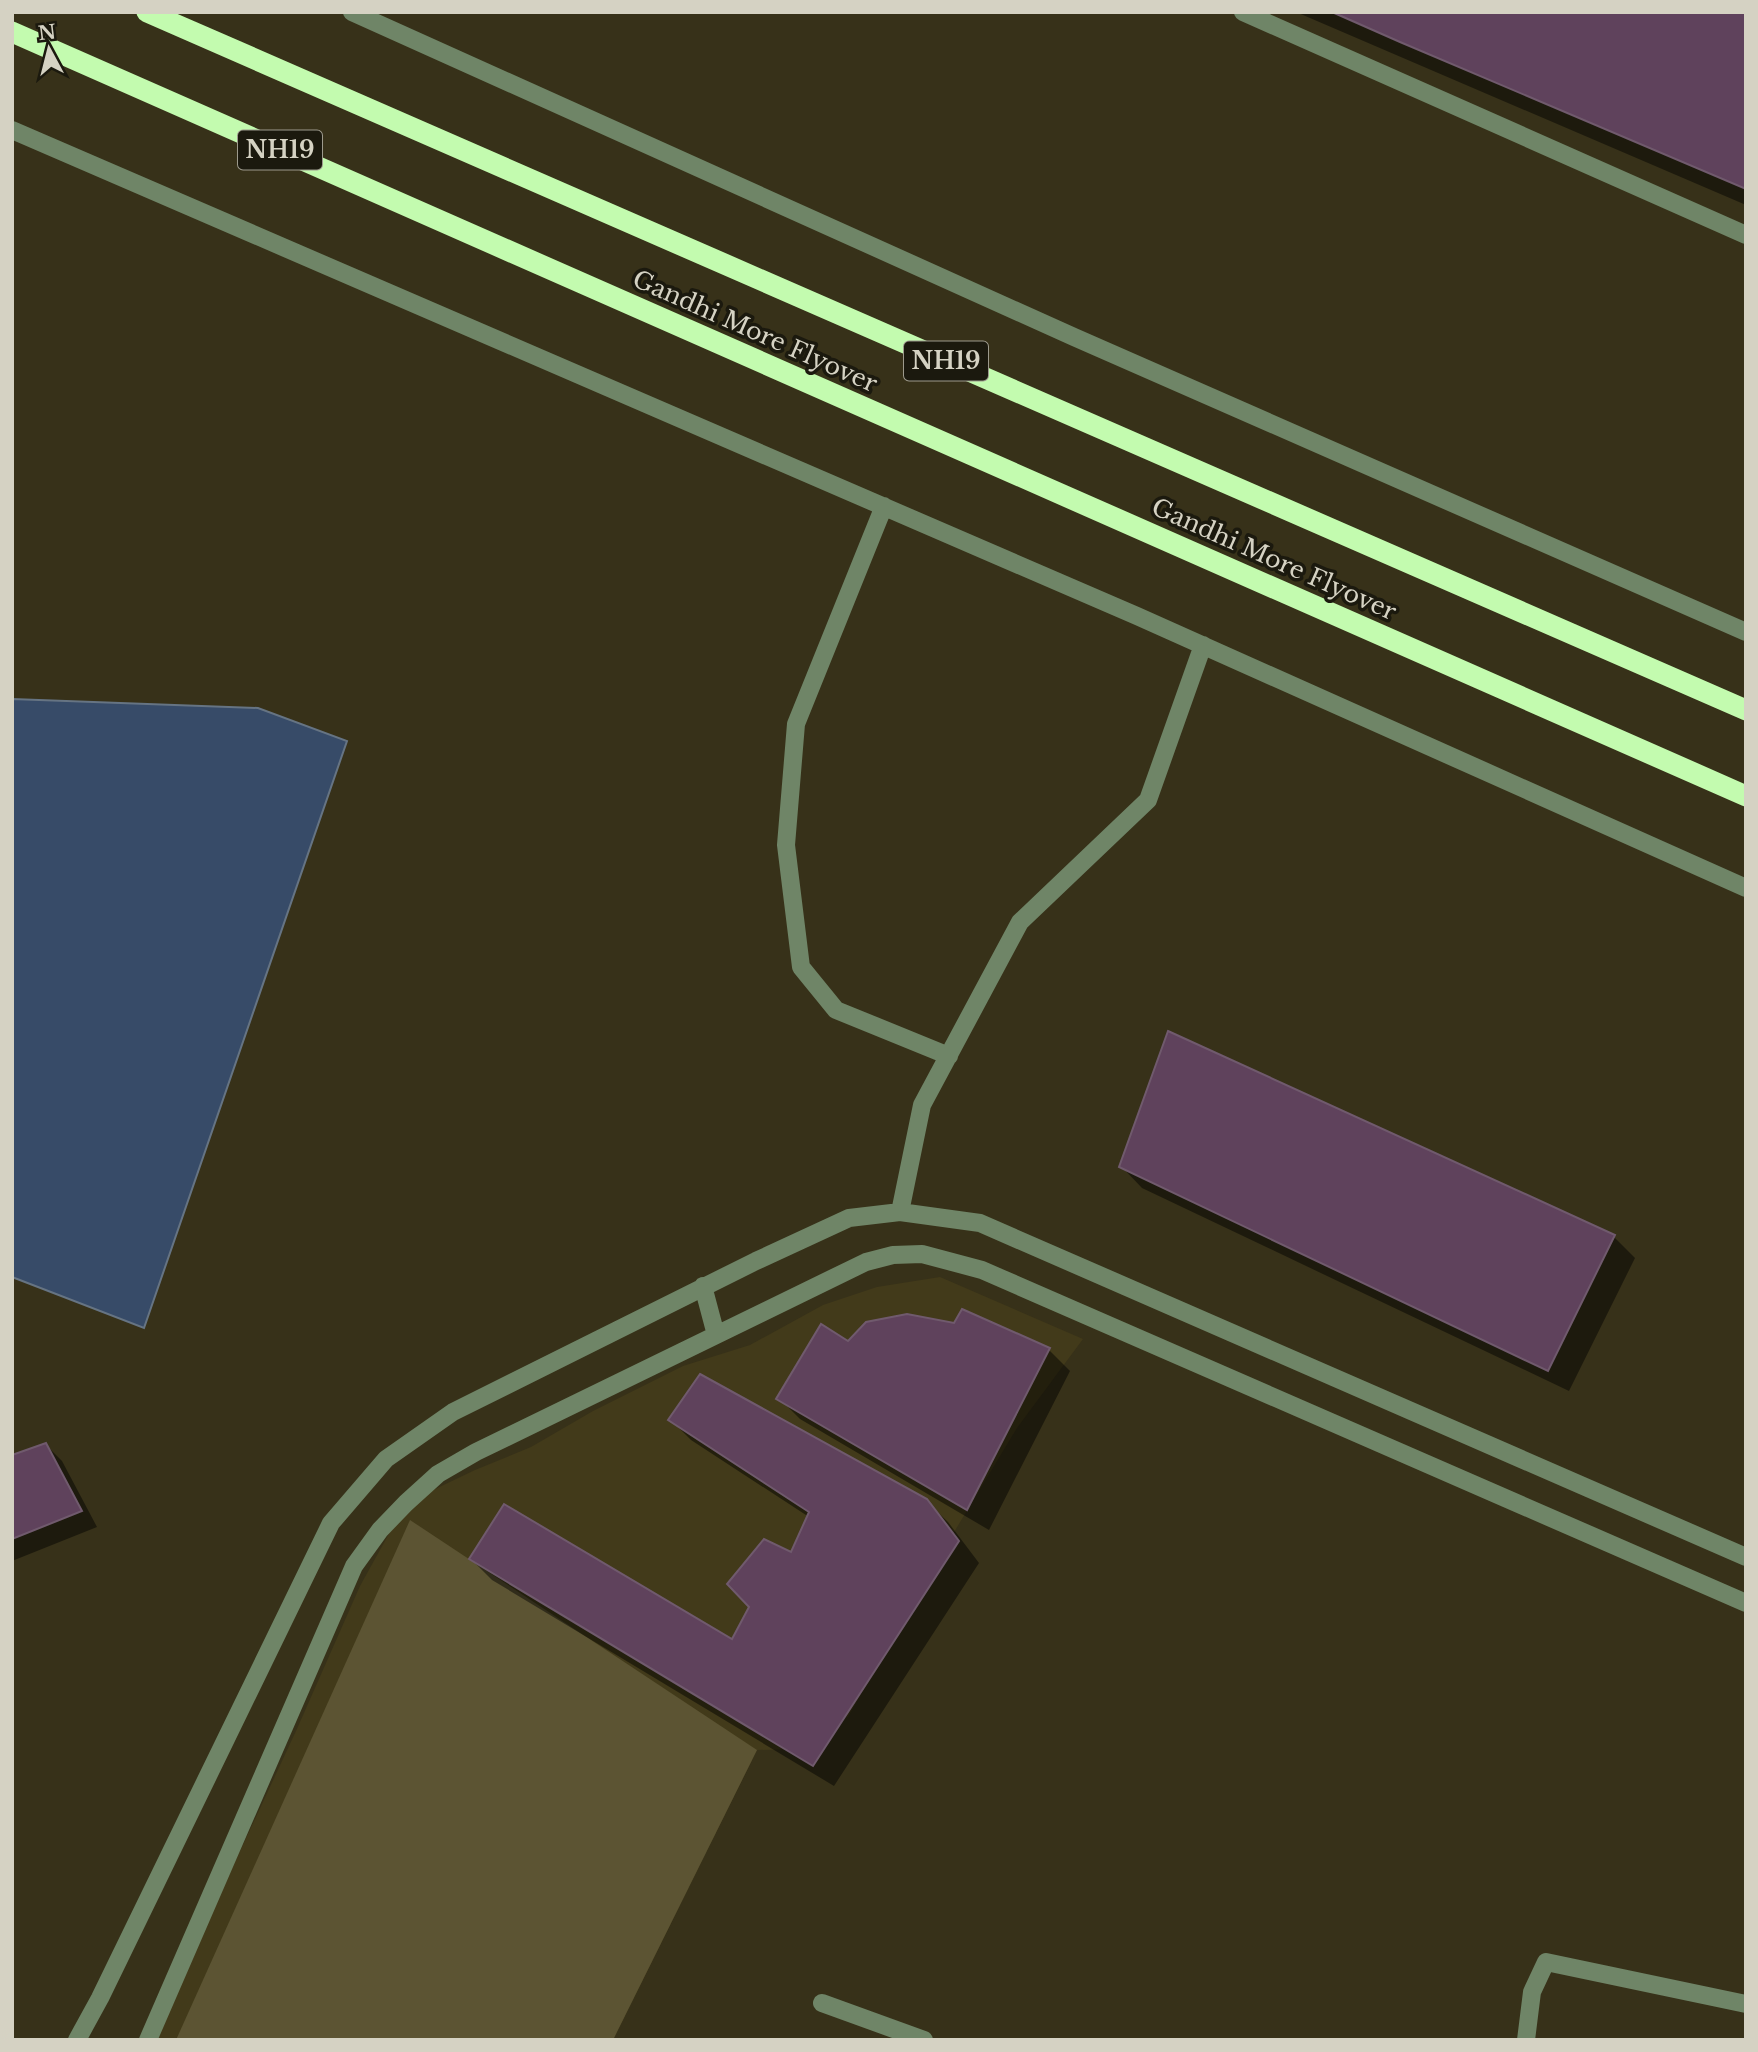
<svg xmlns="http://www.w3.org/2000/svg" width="1758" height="2052" viewBox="0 0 1758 2052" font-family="'Libre Baskerville',serif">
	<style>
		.built { fill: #423a1a }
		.green { fill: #5c5433 }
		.water { fill: #374b68; stroke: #667483; stroke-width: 2 }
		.shadow { fill: #0007 }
		.building { fill: #5f425c; stroke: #705a6d; stroke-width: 2 }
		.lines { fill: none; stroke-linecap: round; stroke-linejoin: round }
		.minor { stroke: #6f8567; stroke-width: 18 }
		.highway { stroke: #c3fbaf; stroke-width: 21 }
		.labels { text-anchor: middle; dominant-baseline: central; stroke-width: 7; stroke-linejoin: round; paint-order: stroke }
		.shield { fill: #1b190e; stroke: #9d9a8d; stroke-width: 2 }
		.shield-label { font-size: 23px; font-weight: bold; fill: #d5d2c3 }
		.street-label { font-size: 24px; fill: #d5d2c3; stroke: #1b190e }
	</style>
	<rect width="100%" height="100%" fill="#373119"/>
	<path class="built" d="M940,1277L1083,1339L1017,1428L942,1552L848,1717H832L798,1749L757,1750L613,2040H152L296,1731L360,1586L406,1503L475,1470L531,1447L593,1411L683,1366L750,1345L823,1305L877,1287Z"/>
	<path class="green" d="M410,1520L757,1750L613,2040H176Z"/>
	<path class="water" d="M12,699L258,708L347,741L144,1328L12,1277Z"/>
	<path class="shadow" d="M1296,12H1746V205Z
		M1121,1166L1614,1237L1635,1258L1569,1391L1142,1188Z
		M849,1343L1049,1350L1070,1371L989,1530L800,1419L779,1398Z
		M670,1419L926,1501L948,1522L979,1563L834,1786L492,1580L471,1559L733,1642L792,1554L809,1517L691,1440Z
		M46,1445L62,1461L97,1527L12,1561V1457Z"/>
	<path class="building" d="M1332,12H1746V189L1400,42Z
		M1168,1031L1615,1235L1548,1371L1119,1167Z
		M962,1309L1050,1348L967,1510L776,1399L821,1324L848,1341L866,1322L907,1314L954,1323Z
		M700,1374L927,1499L959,1541L813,1766L469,1559L504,1504L732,1639L749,1607L727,1584L764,1539L791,1552L809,1512L668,1420Z
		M46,1443L82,1511L12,1539V1455Z"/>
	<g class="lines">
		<path class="minor" d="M352,12L1074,337L1746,632
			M1243,12L1746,235
			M12,130L1137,616L1746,888
			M884,506L796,724L786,845L801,967L836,1010L949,1056
			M900,1212L922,1105L1020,922L1148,800L1203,645
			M703,1286L716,1335
			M822,2003L924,2040
			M77,2040L100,1998L331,1523L386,1459L453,1412L756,1261L849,1218L900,1212L980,1223L1746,1557
			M148,2040L354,1566L380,1530L406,1503L438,1474L476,1452L866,1262L893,1255L922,1254L982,1270L1746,1603
			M1526,2040L1532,1992L1546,1962L1746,2004"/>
		<path class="highway" d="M147,12L1746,710
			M12,32L1746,796"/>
	</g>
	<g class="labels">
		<g class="shield">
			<rect x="238" y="130.5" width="84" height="39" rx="5"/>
			<rect x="904" y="341.5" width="84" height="39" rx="5"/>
		</g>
		<g class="shield-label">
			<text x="280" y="150">NH19</text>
			<text x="946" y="361">NH19</text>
		</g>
		<g class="street-label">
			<text transform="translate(755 331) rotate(24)">Gandhi More Flyover</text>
			<text transform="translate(1274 559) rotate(24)">Gandhi More Flyover</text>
		</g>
	</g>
	<rect width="1758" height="2052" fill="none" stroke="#d5d2c3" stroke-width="28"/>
	<g transform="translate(49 49) rotate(353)" stroke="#1b190e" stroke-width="5" paint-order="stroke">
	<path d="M0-5L12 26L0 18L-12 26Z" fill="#d5d2c3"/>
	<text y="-10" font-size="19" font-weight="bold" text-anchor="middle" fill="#d5d2c3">N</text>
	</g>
</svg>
